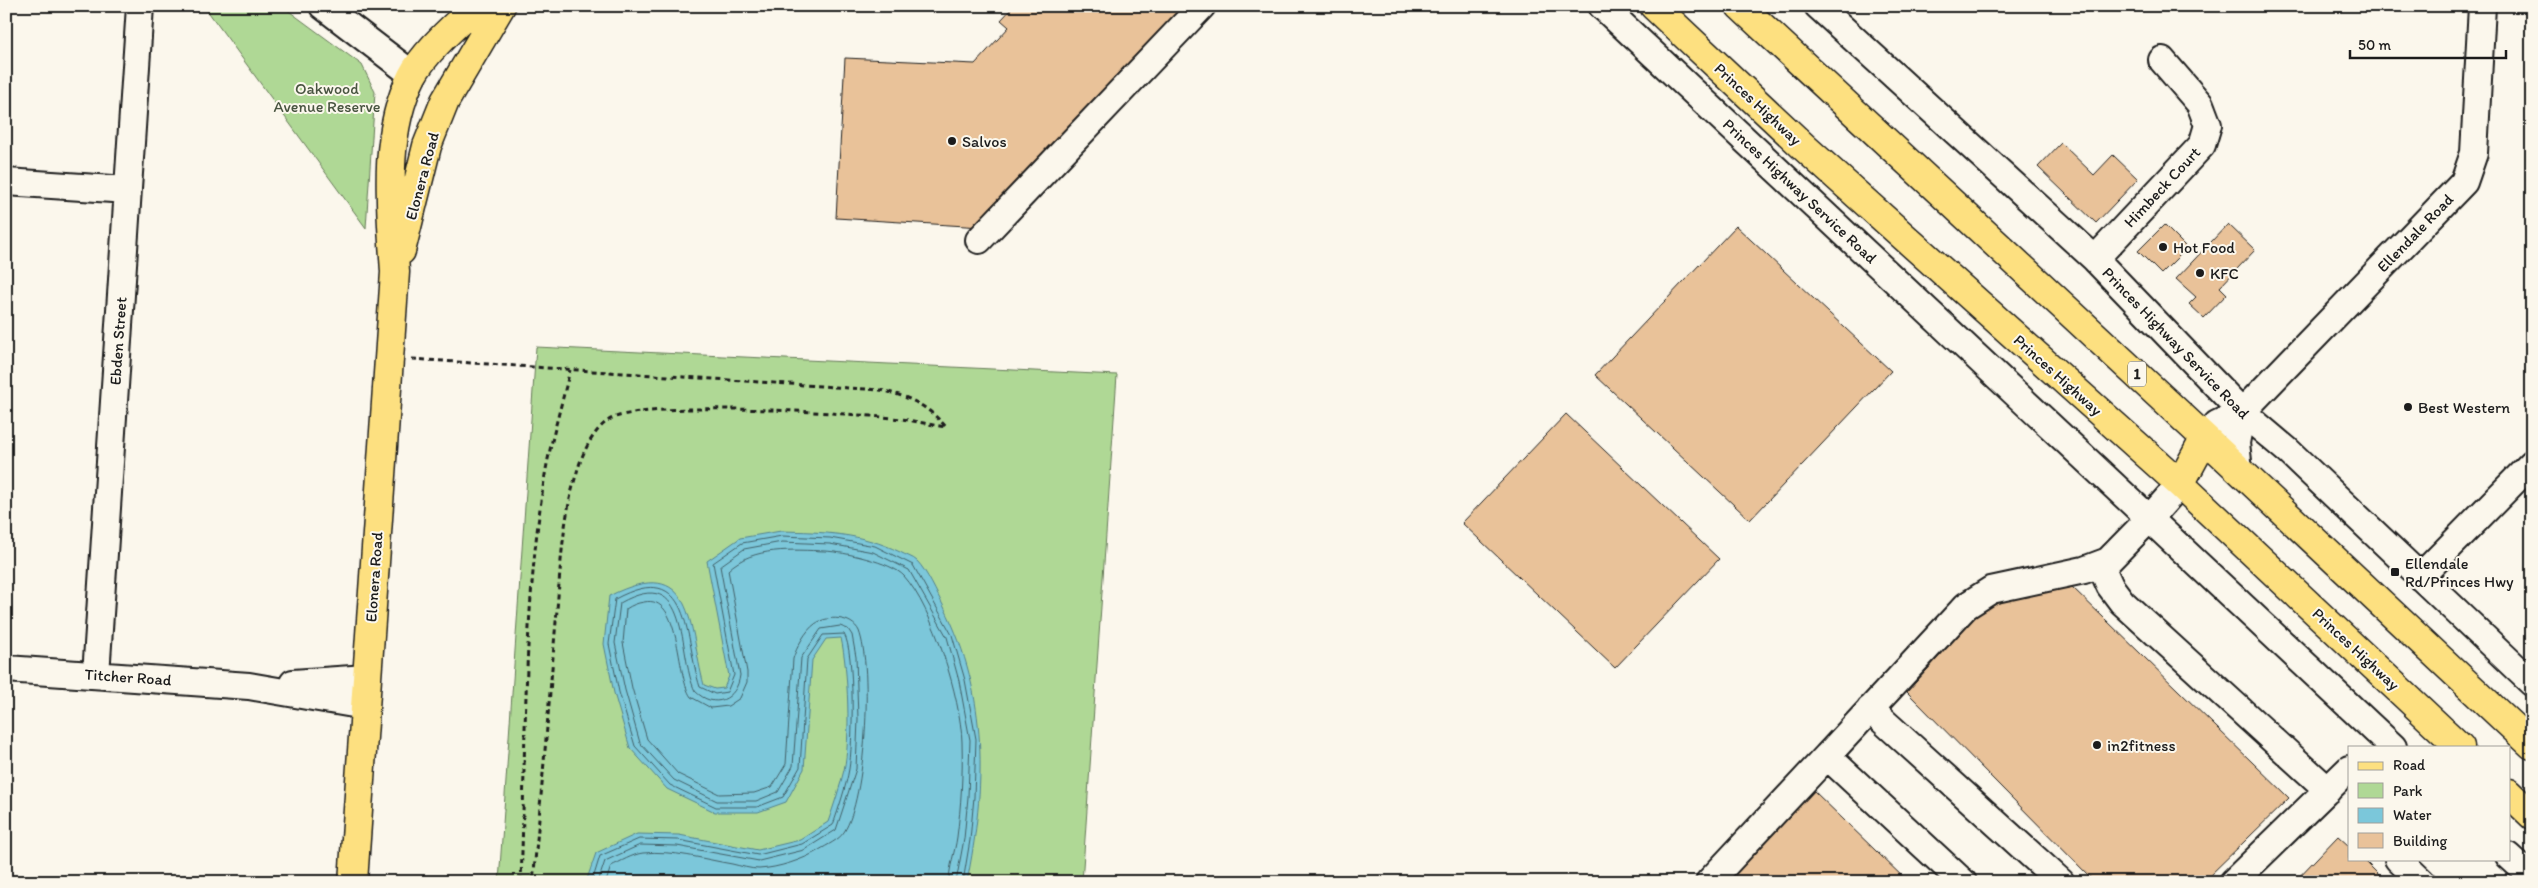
<svg xmlns="http://www.w3.org/2000/svg" width="2538" height="888" viewBox="0 0 2538 888" font-family="Itim,sans-serif">
	<style>
		.green { fill: #afd895; stroke: #667a58 }
		.water { fill: #7bc7da; stroke: #55838e }
		.lines { fill: none; stroke-linecap: round; stroke-linejoin: round }
		.shore { stroke: #426068; stroke-width: 1 }
		.building { fill: #e9c299; stroke: #1c1c1c }
		.minor-casing { stroke: #1c1c1c; stroke-width: 30 }
		.major-casing { stroke: #1c1c1c; stroke-width: 31 }
		.highway-casing { stroke: #1c1c1c; stroke-width: 31 }
		.path { stroke: #1c1c1c; stroke-width: 3; stroke-dasharray: 5 4; stroke-linecap: butt }
		.minor { stroke: #fbf7ec; stroke-width: 26 }
		.major { stroke: #fde080; stroke-width: 28 }
		.highway { stroke: #fde080; stroke-width: 28 }
		.poi-dot { fill: #1c1c1c; stroke: #fbf7ec; stroke-width: 2 }
		.labels { text-anchor: middle; dominant-baseline: central; stroke-width: 4; stroke-linejoin: round; paint-order: stroke }
		.shield { fill: #fbf7ec; stroke: #5f5e5a; stroke-width: 1 }
		.shield-label { font-size: 15px; font-weight: bold; fill: #1c1c1c }
		.park-label { font-size: 16px; fill: #485440; stroke: #fbf7ec }
		.street-label { font-size: 16px; fill: #1c1c1c; stroke: #fbf7ec }
		.poi-label { font-size: 16px; fill: #1c1c1c; stroke: #fbf7ec; text-anchor: start }
	</style>
	<rect width="100%" height="100%" fill="#fbf7ec"/>
	<filter id="ink" filterUnits="userSpaceOnUse"><feTurbulence type="fractalNoise" baseFrequency=".02" numOctaves="2"/><feDisplacementMap in="SourceGraphic" scale="10" xChannelSelector="R" yChannelSelector="G"/><feConvolveMatrix kernelMatrix="1 2 1 2 8 2 1 2 1" color-interpolation-filters="sRGB"/></filter>
	<g filter="url(#ink)">
		<path class="green" d="M204,6H282L362,65L375,92L366,228Z
			M536,347L1117,375L1082,882H499Z"/>
		<path class="water" d="M781,531C824,532 861,533 900,552C905,555 913,557 917,561C927,571 937,594 944,607C989,697 986,786 967,882H586L596,853L637,834L679,835L758,850L800,840L828,822C834,805 840,787 844,770C851,739 848,669 841,638L826,639L812,660L804,769L786,802L758,812H715L667,789L630,748L614,693L604,644L609,596C696,552 688,627 704,685L715,689L724,688L729,676L707,561L740,538Z"/>
		<g class="lines">
			<path class="shore" d="M592,882L600,856L639,839L678,840L758,855L802,844L833,825C839,807 846,787 849,769C853,746 855,651 844,634L823,635L807,659L800,767L783,797L757,807H716L670,785L635,746L619,692L609,644L615,599C693,557 684,639 700,687L715,694L727,692L734,675L713,563L742,543L782,536L830,538L875,546L913,565L952,635L965,680L976,739L974,797L970,840L963,882
				M598,882L605,861L640,845L677,846L759,861L804,850L836,830L856,769L858,719L856,657L852,635L848,629L840,626L821,629L801,658L793,766L778,792L756,801H717L674,780L640,743L625,690L615,643L620,603C692,563 677,654 695,691C714,710 737,700 740,675L720,566L744,549L782,542L830,544L873,552L909,570L947,637L959,681L970,740L968,797L964,839L956,882
				M606,882L611,866C620,862 633,854 643,853C673,850 703,859 732,864C741,866 750,869 759,869C778,868 803,860 819,850C827,845 839,840 844,832C866,799 873,668 859,631C852,616 827,615 815,624C806,630 796,648 793,659L786,764L772,787L754,793L719,794L678,774L647,739L632,688L623,643L626,609C632,605 637,603 644,602C682,594 675,675 691,697L711,708L728,706L740,698L747,682V672L728,570C753,546 793,550 825,551C844,552 891,562 904,576C933,608 961,699 962,742C963,774 961,806 957,837C955,852 949,867 949,882"/>
		</g>
		<path class="building" d="M1014,6H1190L982,227L836,218L845,58L975,64L1009,27L1001,20Z
			M2061,143L2094,175L2113,155L2138,179L2096,223L2038,167Z
			M2228,224L2255,250L2220,287L2227,294L2204,318L2189,304L2196,297L2176,279Z
			M2164,225L2187,248L2161,274L2138,251Z
			M1736,226L1891,371L1750,520L1595,375Z
			M1566,414L1719,559L1615,668L1462,523Z
			M2069,584L2289,798L2203,882H2095L1907,692L1989,601Z
			M1813,790L1908,882H1724Z
			M2338,836L2349,846V859H2363L2386,882H2294Z"/>
		<g class="lines">
			<g class="minor-casing">
				<path id="minor" d="M323,6L413,75
					M1602,6L2393,747
					M1818,6L2095,259L2242,412L2287,450L2532,683
					M6,182L128,190
					M979,240L1202,6
					M2095,259L2202,145L2208,125L2200,104L2162,60
					M2205,438L2217,424L2242,412L2464,182L2474,153L2482,6
					M2239,470L2236,443L2242,412
					M2100,564L2110,586L2122,602L2328,790
					M2420,577L2532,463
					M6,669L249,686L365,706
					M96,675L140,6
					M293,683L367,678
					M1870,709L2061,882
					M2509,856L2532,877
					M2398,859L2422,882
					M1709,882L1827,756
					M1963,882L1827,756L1966,606L1991,590L2084,570L2108,561L2150,518L2180,484
					M2233,882L2349,769"/>
			</g>
			<g class="major-casing">
				<path id="major" d="M401,251L427,146L445,101L501,6
					M353,882L395,272C391,208 382,135 412,76C424,53 457,23 477,6"/>
			</g>
			<g class="highway-casing">
				<path id="highway" d="M1654,6L1805,148L2180,484L2460,747
					M1740,6L2205,438L2532,745
					M2180,484L2205,438
					M2509,793L2532,815"/>
			</g>
			<path class="path" d="M412,359L880,390C908,396 927,405 946,427C931,425 916,421 901,419C855,413 642,399 609,420C593,430 582,454 577,472C561,523 560,580 555,633C548,716 541,799 533,882
				M521,882C526,749 523,613 544,481C550,443 561,407 570,370"/>
			<use href="#minor" class="minor"/>
			<use href="#major" class="major"/>
			<use href="#highway" class="highway"/>
		</g>
	</g>
	<g class="poi-dot">
		<circle cx="952" cy="141" r="5"/>
		<circle cx="2163" cy="247" r="5"/>
		<circle cx="2200" cy="273" r="5"/>
		<circle cx="2408" cy="407" r="5"/>
		<rect x="2390" y="567" width="10" height="10" rx="2.5"/>
		<circle cx="2097" cy="745" r="5"/>
	</g>
	<g class="labels">
		<rect class="shield" x="2128" y="361.5" width="18" height="25" rx="4"/>
		<g class="shield-label">
			<text x="2137" y="374">1</text>
		</g>
		<g class="park-label">
			<text x="327" y="88">Oakwood<tspan x="327" dy="18">Avenue Reserve</tspan></text>
		</g>
		<g class="street-label">
			<text transform="translate(1758 104) rotate(43)">Princes Highway</text>
			<text transform="translate(422 176) rotate(-75)">Elonera Road</text>
			<text transform="translate(2162 187) rotate(-47)">Himbeck Court</text>
			<text transform="translate(1800 191) rotate(43)">Princes Highway Service Road</text>
			<text transform="translate(2415 233) rotate(-46)">Ellendale Road</text>
			<text transform="translate(118 341) rotate(-86)">Ebden Street</text>
			<text transform="translate(2176 343) rotate(46)">Princes Highway Service Road</text>
			<text transform="translate(2058 375) rotate(42)">Princes Highway</text>
			<text transform="translate(374 577) rotate(-86)">Elonera Road</text>
			<text transform="translate(2356 649) rotate(43)">Princes Highway</text>
			<text transform="translate(128 677) rotate(4)">Titcher Road</text>
		</g>
		<g class="poi-label">
			<text x="962" y="141">Salvos</text>
			<text x="2173" y="247">Hot Food</text>
			<text x="2210" y="273">KFC</text>
			<text x="2418" y="407">Best Western</text>
			<text x="2405" y="563">Ellendale<tspan x="2405" dy="18">Rd/Princes Hwy</tspan></text>
			<text x="2107" y="745">in2fitness</text>
		</g>
	</g>
	<rect width="2538" height="888" fill="none" stroke="#fbf7ec" stroke-width="25"/>
	<rect x="12" y="12" width="2513" height="863" fill="none" stroke="#1c1c1c" stroke-width="2" filter="url(#ink)"/>
	<rect x="2348" y="746" width="162" height="115" fill="#fbf7ec" stroke="#a29f99"/>
	<rect x="2358" y="762" width="25" height="8" fill="#fde080" stroke="#a29f99"/>
	<text x="2393" y="770" font-size="15" fill="#1c1c1c">Road</text>
	<rect x="2358" y="783" width="25" height="15" fill="#afd895" stroke="#a29f99"/>
	<text x="2393" y="796" font-size="15" fill="#1c1c1c">Park</text>
	<rect x="2358" y="808" width="25" height="15" fill="#7bc7da" stroke="#a29f99"/>
	<text x="2393" y="820" font-size="15" fill="#1c1c1c">Water</text>
	<rect x="2358" y="833" width="25" height="15" fill="#e9c299" stroke="#a29f99"/>
	<text x="2393" y="846" font-size="15" fill="#1c1c1c">Building</text>
	<path d="M2350 50v8h156v-8" fill="none" stroke="#1c1c1c" stroke-width="2.5"/>
	<text x="2358" y="50" font-size="15" fill="#1c1c1c" stroke="#fbf7ec" stroke-width="4" paint-order="stroke">50 m</text>
</svg>
